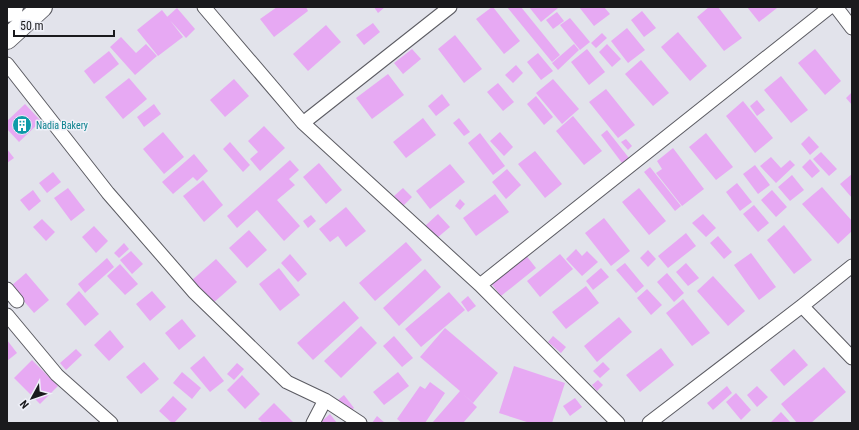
<svg xmlns="http://www.w3.org/2000/svg" width="859" height="430" viewBox="0 0 859 430" font-family="'Roboto Condensed',sans-serif">
	<style>
		.building { fill: #e7a9f3 }
		.lines { fill: none; stroke-linecap: round; stroke-linejoin: round }
		.minor-casing { stroke: #5b5b62; stroke-width: 15 }
		.highway-casing { stroke: #5b5b62; stroke-width: 22 }
		.minor { stroke: #fff; stroke-width: 13 }
		.highway { stroke: #fff; stroke-width: 20 }
		.labels { text-anchor: middle; dominant-baseline: central; stroke-width: 3; stroke-linejoin: round; paint-order: stroke }
		.culture-label { font-size: 10px; fill: #0d838f; stroke: #eff0f8; text-anchor: start }
	</style>
	<rect width="100%" height="100%" fill="#e2e3eb"/>
	<path class="building" d="M277,7H306L308,11L274,37L260,19Z
		M374,7H385L378,13Z
		M492,7H493L520,41L504,54L476,19Z
		M507,7H521L560,55L552,62Z
		M529,7H557L558,8L541,22Z
		M579,7H604L610,14L594,26Z
		M709,7H718L742,38L724,51L697,17Z
		M747,7H776L777,8L759,22Z
		M177,8L195,29L186,38L167,17Z
		M162,10L183,37L158,56L137,30Z
		M642,11L656,28L644,37L631,20Z
		M557,12L564,21L553,29L546,20Z
		M570,18L590,42L580,50L560,25Z
		M373,23L380,32L364,45L356,35Z
		M326,25L341,42L308,71L293,54Z
		M627,28L645,50L628,63L611,41Z
		M678,32L707,66L690,81L661,47Z
		M602,33L607,38L596,48L591,43Z
		M455,35L482,69L464,83L438,49Z
		M121,37L136,53L146,44L157,56L135,75L110,47Z
		M574,44L579,50L558,70L552,63Z
		M607,44L621,59L612,67L599,52Z
		M412,49L421,59L403,74L394,63Z
		M587,49L605,72L589,85L571,62Z
		M815,49L841,81L825,95L798,63Z
		M109,51L119,64L94,84L84,71Z
		M538,53L553,71L541,80L527,62Z
		M641,60L669,93L653,106L625,74Z
		M516,65L523,73L513,83L505,75Z
		M388,74L404,95L372,119L356,98Z
		M781,76L808,110L791,123L764,90Z
		M129,78L147,99L123,119L105,97Z
		M234,79L249,96L225,117L210,100Z
		M553,79L579,109L562,124L536,93Z
		M498,83L514,102L503,111L487,92Z
		M606,89L635,125L618,138L589,102Z
		M852,92V105L846,98Z
		M442,94L450,105L436,116L428,106Z
		M536,96L553,117L544,125L527,104Z
		M757,100L765,110L757,116L750,106Z
		M743,101L773,138L755,153L726,116Z
		M25,104L41,121L19,142L7,129V121Z
		M154,104L161,114L144,127L137,117Z
		M573,116L602,151L584,165L556,131Z
		M423,118L436,135L406,158L393,142Z
		M459,118L470,132L464,136L453,123Z
		M264,126L285,148L260,171L250,159L258,152L248,141Z
		M607,130L629,158L622,163L601,135Z
		M163,132L184,157L164,174L143,149Z
		M500,132L513,147L504,156L490,141Z
		M480,133L505,166L493,175L468,143Z
		M706,133L733,167L716,180L689,147Z
		M809,136L819,147L810,155L801,144Z
		M626,139L632,146L628,150L621,142Z
		M230,142L250,165L243,172L223,149Z
		M673,148L704,189L682,206L656,173L662,169L657,161Z
		M7,149L14,158L7,163Z
		M535,151L562,184L545,198L518,164Z
		M821,152L837,169L829,176L813,159Z
		M194,154L208,171L197,181L193,177L173,194L162,182Z
		M771,157L781,168L790,160L795,165L776,183L760,166Z
		M810,159L820,171L812,178L802,167Z
		M290,160L299,170L289,179L295,185L277,200L300,226L284,241L257,210L237,228L227,216Z
		M319,163L342,190L326,204L303,177Z
		M450,164L465,182L430,209L416,191Z
		M755,165L770,185L758,194L743,174Z
		M650,167L681,206L675,211L644,172Z
		M507,169L521,185L506,199L492,182Z
		M53,172L61,182L47,193L39,183Z
		M852,174V198L840,184Z
		M792,175L804,190L790,201L778,187Z
		M203,180L223,205L204,222L183,196Z
		M737,183L752,202L740,211L726,192Z
		M822,187L852,221V231L838,244L802,204Z
		M68,188L85,210L71,221L54,198Z
		M403,188L412,197L403,206L394,196Z
		M639,188L666,221L649,235L622,202Z
		M33,190L41,201L29,211L20,200Z
		M772,190L787,207L776,217L761,200Z
		M495,194L509,212L476,236L463,218Z
		M460,199L465,204L460,210L455,206Z
		M754,205L769,223L758,232L743,214Z
		M346,207L366,231L346,247L338,236L330,242L319,229Z
		M438,214L450,227L437,238L425,226Z
		M703,214L716,228L706,237L692,223Z
		M311,215L316,221L308,228L303,221Z
		M604,218L630,251L611,266L585,233Z
		M42,219L55,232L46,241L33,227Z
		M784,225L812,260L794,274L767,240Z
		M94,226L108,241L96,253L82,237Z
		M249,230L267,250L247,268L229,248Z
		M686,233L696,246L668,268L658,256Z
		M718,236L732,252L724,259L710,243Z
		M406,242L422,260L375,301L359,283Z
		M124,243L129,249L119,258L114,253Z
		M576,249L582,256L587,251L598,262L582,276L566,259Z
		M648,250L656,259L648,267L640,258Z
		M131,251L143,264L132,274L120,260Z
		M751,253L776,287L759,300L734,265Z
		M290,254L307,274L298,282L281,263Z
		M525,254L536,268L501,296L490,282Z
		M560,254L573,269L540,297L527,281Z
		M107,258L114,267L85,293L78,284Z
		M216,259L237,282L212,304L191,281Z
		M625,263L644,286L636,293L616,270Z
		M686,263L699,278L688,286L676,272Z
		M120,264L138,284L125,295L107,276Z
		M279,268L300,295L280,311L259,284Z
		M601,268L609,277L593,290L586,281Z
		M425,269L441,287L399,326L383,308Z
		M26,273L49,300L34,313L11,286Z
		M667,273L684,293L674,302L657,282Z
		M713,276L745,311L728,326L697,291Z
		M586,286L599,303L566,329L552,312Z
		M647,289L662,305L651,315L637,298Z
		M79,291L99,314L85,326L66,304Z
		M152,291L166,307L150,321L136,304Z
		M449,292L465,310L421,347L405,329Z
		M468,296L476,306L468,312L461,302Z
		M683,299L710,333L692,346L666,313Z
		M344,301L359,318L313,360L297,343Z
		M619,317L632,332L597,362L584,346Z
		M182,319L196,336L179,350L165,333Z
		M361,326L377,343L341,378L324,361Z
		M445,328L498,373L473,403L462,393L477,407L463,423H432L460,391L420,357Z
		M110,330L124,347L109,361L94,345Z
		M394,336L413,358L402,367L383,346Z
		M553,336L566,347L561,353L548,342Z
		M7,340L17,353L7,361Z
		M661,348L674,365L640,392L626,375Z
		M76,349L82,355L66,370L60,363Z
		M794,349L808,365L784,386L770,370Z
		M204,356L224,381L210,392L190,368Z
		M32,360L58,386L40,404L14,378Z
		M144,362L159,379L141,394L126,377Z
		M603,362L610,369L600,378L593,371Z
		M237,363L244,369L234,380L227,374Z
		M514,366L565,383L552,423H530L499,413Z
		M824,367L846,392L811,423H797L781,404Z
		M182,372L201,388L192,399L173,383Z
		M398,372L409,386L384,405L373,392Z
		M242,375L260,394L245,409L227,390Z
		M598,380L603,385L597,391L592,385Z
		M430,382L445,393L425,423H402L397,419L420,386L425,389Z
		M727,386L732,393L713,410L707,403Z
		M757,386L768,397L757,407L747,395Z
		M736,393L751,410L741,420L726,402Z
		M344,395L354,408L348,413L338,400Z
		M173,396L187,409L174,423H172L159,411Z
		M575,398L582,407L570,416L563,406Z
		M274,403L294,423H263L258,419Z
		M781,412L791,423H772L771,422Z
		M330,414L337,423H323L322,421Z
		M377,416L385,423H372Z"/>
	<g class="lines">
		<g class="minor-casing">
			<path id="minor" d="M204,7L303,123L480,285L618,423
				M836,7L852,28
				M7,64L108,193L194,292L287,382L325,400L360,423
				M303,123L450,7
				M480,285L830,7
				M7,289L17,301
				M802,306L852,358
				M7,315L57,375L111,423
				M313,423L325,400
				M649,423L802,306L852,266"/>
		</g>
		<g class="highway-casing">
			<path id="highway" d="M7,12L13,7
				M7,39L42,7"/>
		</g>
		<use href="#minor" class="minor"/>
		<use href="#highway" class="highway"/>
	</g>
	<defs>
		<g id="building-disc" transform="scale(1)"><circle r="9.5" fill="#0f9aa8" stroke="#eff0f8"/><path d="M-4-6H4V6H1V3H-1V6H-4ZM-2.5-4.3h1.7v1.8h-1.7ZM.8-4.3h1.7v1.8H.8ZM-2.5-1h1.7V.8h-1.7ZM.8-1h1.7V.8H.8Z" fill="#fff"/></g>
	</defs>
	<g fill-rule="evenodd">
		<use href="#building-disc" x="22" y="125"/>
	</g>
	<g class="labels">
		<g class="culture-label">
			<text x="36" y="125">Nadia Bakery</text>
		</g>
	</g>
	<rect width="859" height="430" fill="none" stroke="#1a1a1d" stroke-width="16"/>
	<g transform="translate(32 398) rotate(230)" stroke="#eff0f8" stroke-width="3" paint-order="stroke">
	<path d="M0-3L7 15L0 10L-7 15Z" fill="#1a1a1d"/>
	<text y="-6" font-size="11" font-weight="bold" text-anchor="middle" fill="#1a1a1d">N</text>
	</g>
	<path d="M14 30v6h100v-6" fill="none" stroke="#1a1a1d" stroke-width="2"/>
	<text x="20" y="30" font-size="12" fill="#1a1a1d" stroke="#eff0f8" stroke-width="3" paint-order="stroke">50 m</text>
</svg>
